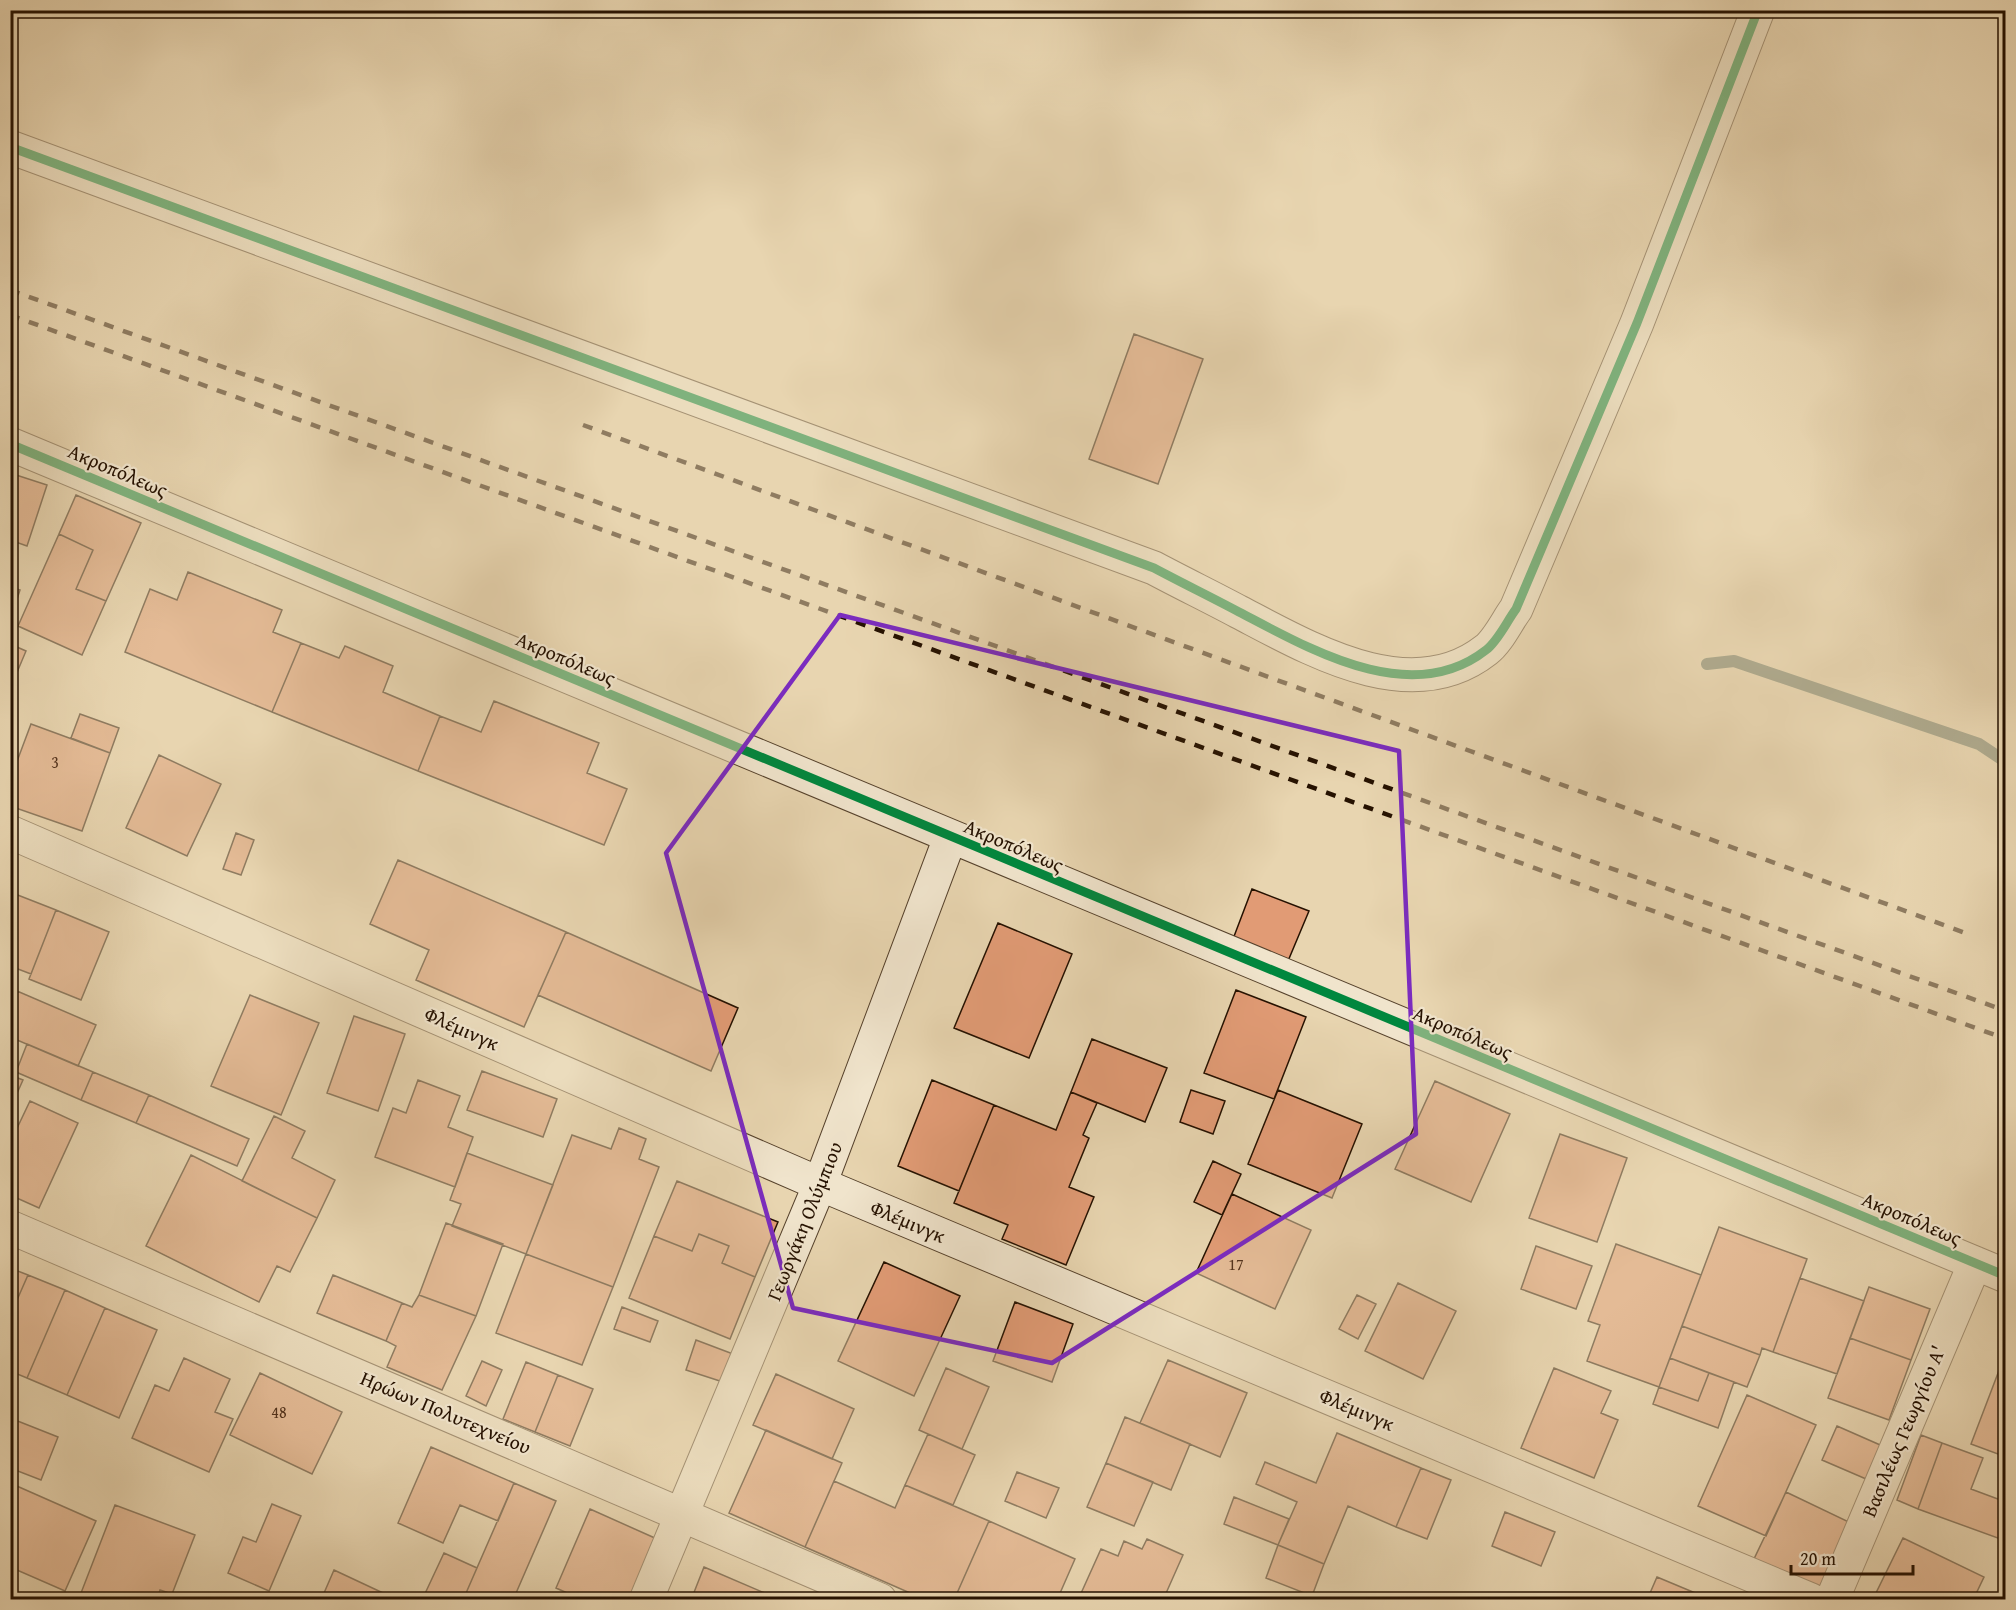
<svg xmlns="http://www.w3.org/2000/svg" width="2016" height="1610" viewBox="0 0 2016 1610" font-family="'Gentium Book Plus',serif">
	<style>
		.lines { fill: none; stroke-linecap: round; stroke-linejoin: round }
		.stream { stroke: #6a7664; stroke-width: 12 }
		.building { fill: #e19b75; stroke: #251100; stroke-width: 1.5 }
		.minor-casing { stroke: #56422c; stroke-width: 35 }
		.minor { stroke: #f0e4cc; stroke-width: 33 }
		.rail { stroke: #251100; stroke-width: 4.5; stroke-dasharray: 10 10; stroke-linecap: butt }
		.cycleway-casing { stroke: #f0e4cc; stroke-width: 13 }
		.cycleway { stroke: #00873e; stroke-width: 9 }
		.marked { fill: none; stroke: #7b2cbf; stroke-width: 4.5; stroke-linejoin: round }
		.labels { text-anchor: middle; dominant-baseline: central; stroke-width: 4.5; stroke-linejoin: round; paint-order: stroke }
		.number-label { font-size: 16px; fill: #54341d }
		.street-label { font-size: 20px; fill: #251100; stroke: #f0e4cc }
	</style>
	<rect width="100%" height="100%" fill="#e8d5b0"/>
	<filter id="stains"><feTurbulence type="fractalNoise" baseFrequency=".00333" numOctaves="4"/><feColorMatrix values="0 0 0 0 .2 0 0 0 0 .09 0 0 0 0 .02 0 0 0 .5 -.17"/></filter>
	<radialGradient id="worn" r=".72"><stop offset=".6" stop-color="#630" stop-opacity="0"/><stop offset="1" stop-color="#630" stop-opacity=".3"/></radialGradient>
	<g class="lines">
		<path class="stream" d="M1707,664L1734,661L1979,744L2006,762"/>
	</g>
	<path class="building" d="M1134,334L1203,359L1158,484L1089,459Z
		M10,473L47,485L27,546L10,540Z
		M76,495L141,523L106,601L76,589L93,550L59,534Z
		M59,534L93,550L76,589L106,601L82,655L18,626Z
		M188,572L282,610L273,632L301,643L272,712L125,652L150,589L177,600Z
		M10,587L20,590L10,620Z
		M301,643L339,658L345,646L393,666L383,692L440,716L418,771L272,712Z
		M10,644L26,651L10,689Z
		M494,701L599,743L587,773L627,789L604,845L418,771L440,716L481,732Z
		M80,714L119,728L110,753L71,738Z
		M31,724L110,753L82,831L10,806V780Z
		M159,755L221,784L187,856L126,828Z
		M236,833L254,840L241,875L223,869Z
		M398,860L566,932L524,1027L416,980L429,950L370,924Z
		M1252,889L1309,911L1288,961L1233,939Z
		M10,892L56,910L31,974L10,966Z
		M56,910L109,932L81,1000L29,979Z
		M998,923L1072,954L1029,1058L954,1028Z
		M566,932L738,1008L711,1071L538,995Z
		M1236,990L1306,1017L1274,1099L1204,1073Z
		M17,991L96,1025L78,1066L10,1037V1007Z
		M250,995L319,1023L281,1115L211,1086Z
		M354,1016L405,1034L378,1111L327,1093Z
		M1092,1039L1167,1068L1145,1122L1071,1092Z
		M27,1044L93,1072L81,1100L16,1072Z
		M482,1071L557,1099L543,1137L467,1110Z
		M93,1072L149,1095L136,1123L81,1100Z
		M10,1075L23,1080L10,1109Z
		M418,1080L460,1096L448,1127L473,1137L455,1187L375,1157L393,1108L406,1113Z
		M932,1080L994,1105L959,1191L898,1166Z
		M1435,1081L1510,1114L1471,1202L1395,1169Z
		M1191,1090L1225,1101L1213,1134L1180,1122Z
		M1278,1090L1362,1124L1332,1198L1248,1164Z
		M1071,1092L1097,1103L1083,1135L1089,1138L1069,1187L1094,1197L1066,1265L1002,1239L1008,1225L954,1203L994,1105L1056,1130Z
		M149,1095L249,1139L237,1166L136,1123Z
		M30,1101L78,1123L39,1208L10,1195V1143Z
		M274,1116L305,1131L292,1158L335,1180L317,1218L242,1181Z
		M619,1128L646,1139L639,1159L659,1167L613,1287L526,1254L572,1135L611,1149Z
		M1560,1134L1627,1158L1597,1242L1529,1218Z
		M467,1153L553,1185L526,1254L452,1226L461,1204L450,1200Z
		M191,1155L317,1218L290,1272L277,1266L259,1302L146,1246Z
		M1213,1161L1241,1174L1222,1215L1194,1202Z
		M677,1181L778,1222L755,1277L722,1263L729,1246L699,1234L692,1251L654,1236Z
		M1232,1194L1311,1230L1275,1309L1196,1273Z
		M446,1223L503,1244L476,1316L419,1295Z
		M1719,1227L1807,1259L1773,1352L1762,1348L1760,1355L1682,1326Z
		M699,1234L729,1246L722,1263L755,1277L730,1339L629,1298L654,1236L692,1251Z
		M1616,1244L1701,1275L1659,1387L1587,1361L1600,1325L1588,1321Z
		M1536,1246L1592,1266L1576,1309L1521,1289Z
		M526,1254L613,1287L582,1365L496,1333Z
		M884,1262L960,1296L914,1396L838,1361Z
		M10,1268L28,1275L10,1316Z
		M28,1275L65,1290L27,1378L10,1371V1316Z
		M333,1275L402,1303L386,1341L317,1313Z
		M1800,1278L1864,1301L1837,1374L1773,1352Z
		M1398,1283L1456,1311L1423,1379L1365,1351Z
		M1869,1287L1930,1309L1911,1360L1850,1338Z
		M65,1290L105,1308L67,1395L27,1378Z
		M419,1295L476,1316L442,1390L387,1367L396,1346L386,1341L402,1303L412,1307Z
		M1357,1295L1376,1304L1358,1339L1339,1329Z
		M1015,1302L1073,1324L1052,1382L993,1361Z
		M622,1307L658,1321L650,1342L614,1329Z
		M105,1308L157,1330L119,1418L67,1395Z
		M1682,1326L1760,1355L1747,1387L1670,1358Z
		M1850,1338L1911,1360L1889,1420L1828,1398Z
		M696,1340L733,1354L723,1382L686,1370Z
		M184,1358L230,1379L215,1412L233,1419L209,1472L132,1438L155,1385L169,1391Z
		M1670,1358L1709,1373L1698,1401L1659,1387Z
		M1168,1360L1247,1393L1220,1457L1140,1423Z
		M2003,1360L2006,1361V1457L1971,1444Z
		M482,1361L502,1370L486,1406L466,1396Z
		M526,1362L558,1375L535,1432L503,1419Z
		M946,1368L989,1387L962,1449L919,1430Z
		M1554,1368L1611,1391L1601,1413L1618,1420L1594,1478L1521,1448Z
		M260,1373L342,1412L312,1474L230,1435Z
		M1709,1373L1734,1382L1718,1428L1653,1404L1659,1387L1698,1401Z
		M776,1374L854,1409L832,1459L753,1425Z
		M558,1375L593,1389L570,1446L535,1432Z
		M1747,1395L1816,1425L1766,1536L1698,1506Z
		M1125,1417L1190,1444L1171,1490L1106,1463Z
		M10,1418L58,1437L41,1480L10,1468Z
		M1837,1426L1887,1448L1873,1482L1822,1460Z
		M766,1430L842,1463L805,1547L729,1513Z
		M1337,1433L1421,1468L1396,1527L1348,1506L1324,1564L1278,1545L1297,1502L1256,1484L1265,1462L1316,1483Z
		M928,1434L975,1455L953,1505L905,1485Z
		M1921,1435L1942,1443L1918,1509L1897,1500Z
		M1942,1443L1983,1458L1971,1489L2006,1502V1541L1918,1509Z
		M431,1447L514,1483L498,1521L460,1505L443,1543L398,1523Z
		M1106,1463L1153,1482L1134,1526L1087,1507Z
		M1421,1468L1451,1480L1427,1539L1396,1527Z
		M1017,1472L1059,1488L1046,1518L1005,1501Z
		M834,1481L895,1508L905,1485L989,1521L954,1600H926L805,1547Z
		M10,1483L96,1521L65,1591L10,1567Z
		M514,1483L556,1501L513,1600H463Z
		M1786,1492L1851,1523L1818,1590L1754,1559Z
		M1234,1497L1289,1519L1278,1545L1224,1524Z
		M272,1504L301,1516L269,1591L228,1573L243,1537L256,1542Z
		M115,1505L195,1535L172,1594L160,1590L157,1600H99L81,1593Z
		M590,1509L657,1539L630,1600H583L556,1588Z
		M1505,1512L1555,1532L1541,1566L1492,1546Z
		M989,1521L1075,1559L1057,1600H954Z
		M1903,1538L1984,1577L1973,1600H1880L1874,1597Z
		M1147,1539L1183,1555L1163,1600H1078L1101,1549L1118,1556L1124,1541L1142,1549Z
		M1278,1545L1324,1564L1312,1596L1266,1578Z
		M444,1553L477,1568L463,1600H422Z
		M704,1567L767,1594L765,1600H691Z
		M334,1570L398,1600H321Z
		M1657,1577L1712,1600H1647Z"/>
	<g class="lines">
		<g class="minor-casing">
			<path id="minor" d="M10,147L1154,568C1182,583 1211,597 1239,612C1310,649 1411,709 1486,650C1498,641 1507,621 1516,609L1637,323L1758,10
				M10,444L2006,1276
				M10,832L820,1184L1811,1600
				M10,1227L880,1600
				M646,1600L820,1184L950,838
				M1832,1600L1975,1263"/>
		</g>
		<use href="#minor" class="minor"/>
		<path class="rail" d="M10,290L2006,1011
			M10,315L2006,1039
			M583,425L1968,934"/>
		<g class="cycleway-casing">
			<path id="cycleway" d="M10,147L1154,568C1182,583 1211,597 1239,612C1310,649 1411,709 1486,650C1498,641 1507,621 1516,609L1637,323L1758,10
				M10,444L2006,1276"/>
		</g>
		<use href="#cycleway" class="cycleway"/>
	</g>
	<path d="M0 0H2016V1610H0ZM840,615L1399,751L1416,1134L1052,1363L793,1308L666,853Z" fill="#e8d5b0" fill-opacity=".55" fill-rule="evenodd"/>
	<path class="marked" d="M840,615L1399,751L1416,1134L1052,1363L793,1308L666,853Z"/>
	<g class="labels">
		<g class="number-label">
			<text x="55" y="762">3</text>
			<text x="1236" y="1264">17</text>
			<text x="279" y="1412">48</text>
		</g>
		<g class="street-label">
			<text transform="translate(118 470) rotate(23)">Ακροπόλεως</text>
			<text transform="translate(566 658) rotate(23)">Ακροπόλεως</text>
			<text transform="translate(1014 845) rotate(23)">Ακροπόλεως</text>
			<text transform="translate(462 1028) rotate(24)">Φλέμινγκ</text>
			<text transform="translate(1463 1032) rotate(23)">Ακροπόλεως</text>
			<text transform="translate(1912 1218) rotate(23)">Ακροπόλεως</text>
			<text transform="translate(804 1221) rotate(-68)">Γεωργάκη Ολύμπιου</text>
			<text transform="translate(908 1221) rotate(23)">Φλέμινγκ</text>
			<text transform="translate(1357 1409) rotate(23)">Φλέμινγκ</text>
			<text transform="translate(446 1412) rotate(23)">Ηρώων Πολυτεχνείου</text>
			<text transform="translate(1903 1431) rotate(-67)">Βασιλέως Γεωργίου Α'</text>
		</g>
	</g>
	<rect width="2016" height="1610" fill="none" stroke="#e8d5b0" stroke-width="36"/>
	<rect x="12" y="12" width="1992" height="1586" fill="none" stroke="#251100" stroke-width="3"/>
	<rect x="18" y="18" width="1980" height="1574" fill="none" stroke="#251100" stroke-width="1.5"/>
	<path d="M1791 1565v9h122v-9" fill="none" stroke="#251100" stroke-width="3"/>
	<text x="1800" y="1565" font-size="18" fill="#251100" stroke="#f0e4cc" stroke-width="4.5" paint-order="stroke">20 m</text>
	<rect width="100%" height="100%" filter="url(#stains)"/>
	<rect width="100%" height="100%" fill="url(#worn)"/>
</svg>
